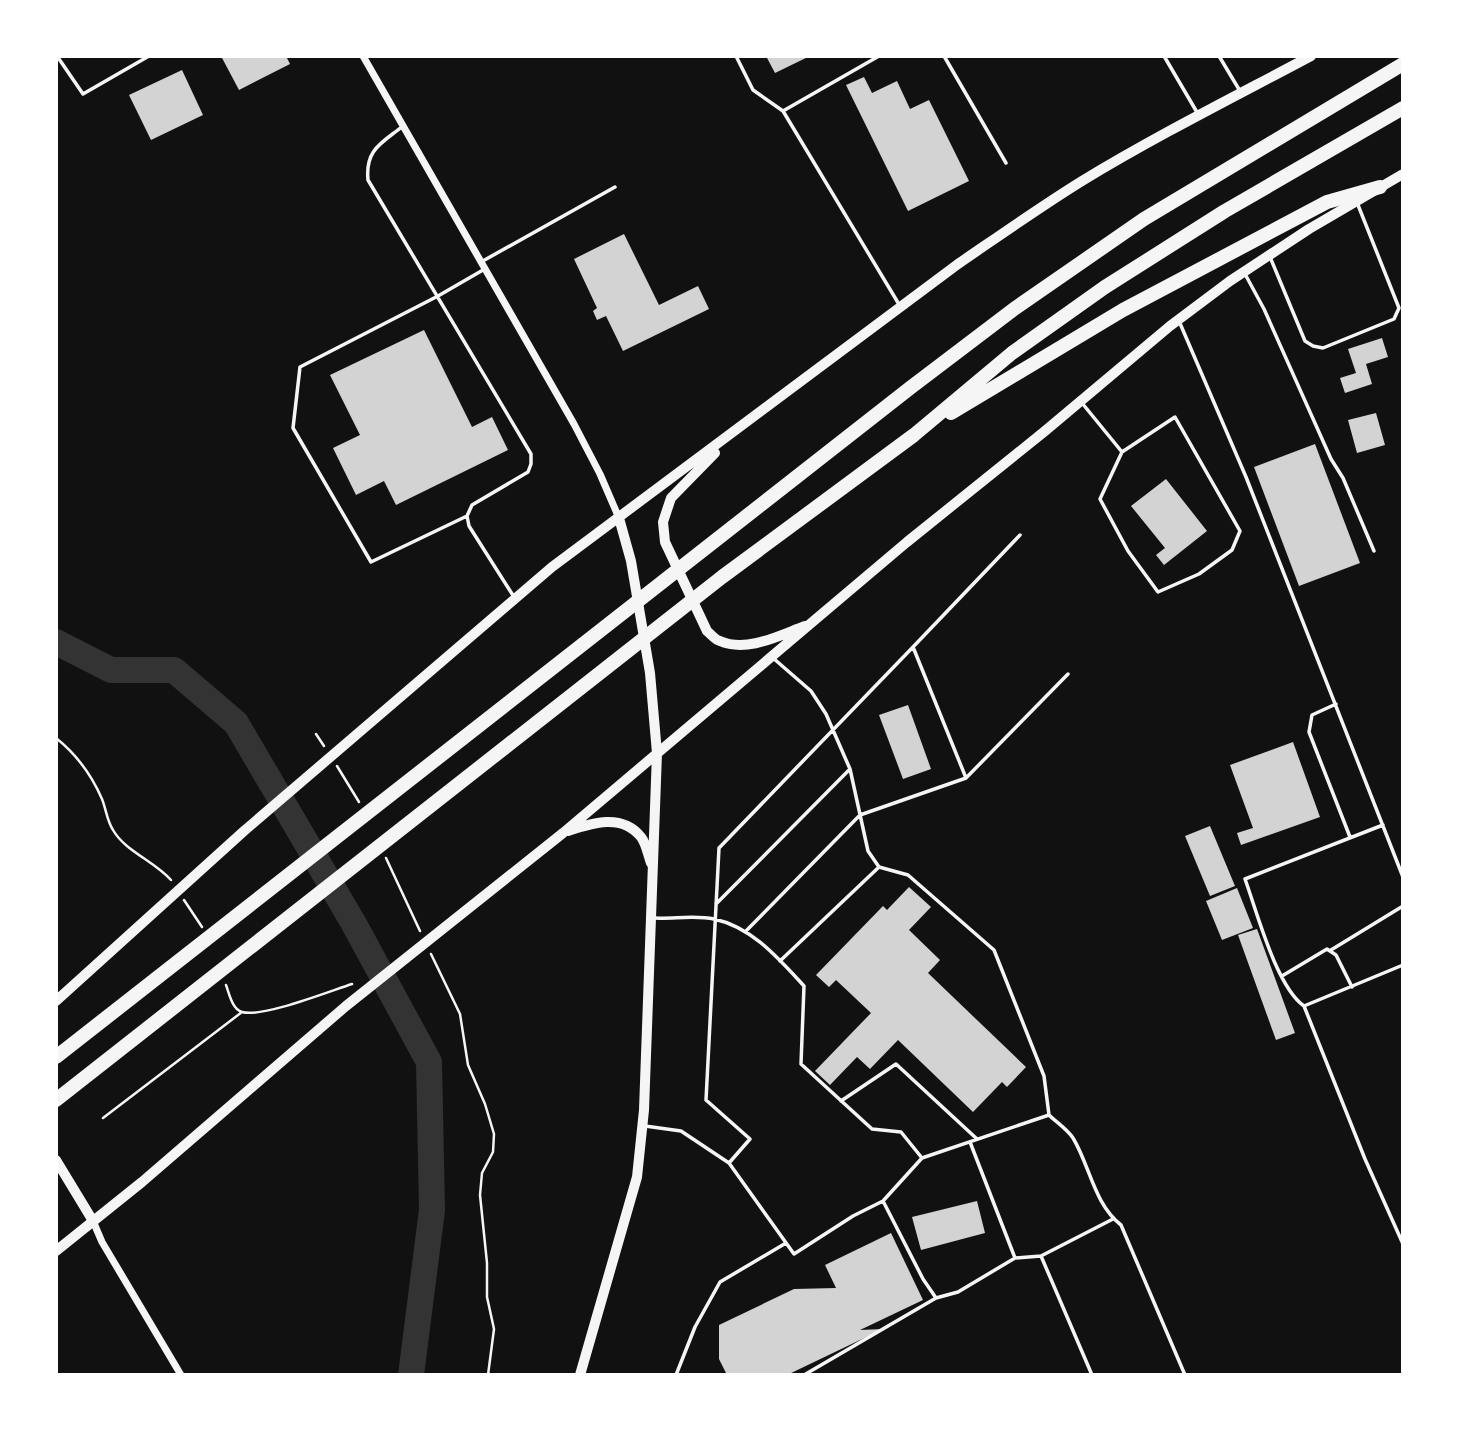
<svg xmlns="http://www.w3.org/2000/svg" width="1459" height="1431" viewBox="0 0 1459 1431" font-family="'Source Serif 4',serif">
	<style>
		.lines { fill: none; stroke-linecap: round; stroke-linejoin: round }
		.river { stroke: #333; stroke-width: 26 }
		.building { fill: #d3d3d3 }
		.path { stroke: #f5f5f5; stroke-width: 2.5 }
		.service { stroke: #f5f5f5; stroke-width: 3.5 }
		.minor { stroke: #f5f5f5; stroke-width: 7 }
		.tertiary { stroke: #f5f5f5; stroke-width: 10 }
		.secondary { stroke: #f5f5f5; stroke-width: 10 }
		.motorway { stroke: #f5f5f5; stroke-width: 14 }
	</style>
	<rect width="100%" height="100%" fill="#111"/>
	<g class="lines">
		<path class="river" d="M56,642L111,670H174L236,723L354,924L429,1062L432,1210L411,1375"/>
	</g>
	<path class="building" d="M221,56H286L290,64L239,90Z
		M766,56H810L775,73Z
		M182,70L203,115L151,140L129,95Z
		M864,77L872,93L897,81L910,109L929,100L969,181L908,211L846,85Z
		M624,234L659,305L698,286L709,309L623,351L606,316L597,320L593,311L597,308L574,259Z
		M424,330L472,427L492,417L508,450L396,505L384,481L356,495L333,448L360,435L330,375Z
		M1382,338L1388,357L1366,364L1372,384L1345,393L1340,378L1356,373L1348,349Z
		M1376,413L1385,445L1357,453L1348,420Z
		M1315,444L1360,563L1299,586L1254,467Z
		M1166,479L1207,531L1164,565L1156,555L1165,548L1131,506Z
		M908,705L931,769L903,779L879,715Z
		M1293,742L1320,817L1241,845L1237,833L1253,828L1230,765Z
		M1210,826L1235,886L1210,896L1185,836Z
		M909,887L931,907L909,930L940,960L928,973L1026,1067L1007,1087L1002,1082L973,1112L898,1040L870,1069L857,1057L830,1085L815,1071L871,1013L836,980L829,987L816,975L883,906L887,910Z
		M1237,888L1253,928L1222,940L1206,901Z
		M1257,929L1295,1033L1276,1040L1238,935Z
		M977,1201L985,1233L921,1250L912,1217Z
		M891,1233L923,1300L860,1330L883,1329L787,1375H727L719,1359V1325L794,1289L836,1288L825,1265Z"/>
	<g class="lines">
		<path class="path" d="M316,734L324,746
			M56,738C76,754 92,776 102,799C106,809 107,821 113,830C125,851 154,861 171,880
			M337,766L359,802
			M386,858L420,931
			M184,900L202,927
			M431,954L460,1014L468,1065L485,1104L494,1134L493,1152L482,1173L480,1195L487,1263V1297L494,1329L488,1375
			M226,985C229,993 232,1009 242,1012C262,1018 330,991 352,984
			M103,1118L242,1012"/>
		<path class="service" d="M57,56L83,94L149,56
			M736,56L753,90L783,111L900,306
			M944,56L1006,163
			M1164,56L1198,114
			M1219,56L1240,91
			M783,111L879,56
			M403,126C382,143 365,149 368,180L531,454V464L528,472L472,505L467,516L469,526L514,597
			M1270,257L1305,341L1313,346L1323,348L1394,319L1399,308L1358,205
			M481,262L615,187
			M1245,274L1264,309L1331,459L1343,478L1374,551
			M1179,321L1246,477L1403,877
			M1082,403L1122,452L1175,417L1240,531L1232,550L1199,574L1158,592L1128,551L1100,499L1122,452
			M467,516L371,562L293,428L300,367L438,296L483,270
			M913,647L1020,535
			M1336,704L1312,715L1309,732L1350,837
			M966,778L1068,674
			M1383,825L1245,879C1257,912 1276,986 1304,1006L1403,965
			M716,904L850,769
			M654,918C673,919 696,915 714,919C752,927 779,959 804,986L801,1064L872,1129L901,1132L922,1158
			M1331,950L1403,906
			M780,961L879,867
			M1282,976L1327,949L1336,955L1352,987
			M1304,1006L1365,1159L1403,1244
			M841,1101L896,1064L977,1139
			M1049,1115C1056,1122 1067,1129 1073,1138C1090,1166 1094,1204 1121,1225L1185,1375
			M645,1126L681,1131L729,1163L750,1139L706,1100L719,848L913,647L966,778L860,815L746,931
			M729,1163L794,1254L853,1216L883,1201L922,1158L1049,1115L1044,1076L994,950L908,875L879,867L868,851L850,769L826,714L811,691L773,658
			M1015,1258L1041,1256
			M936,1298L958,1292L1015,1258L970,1142
			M676,1375L695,1327L720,1282L786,1243
			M804,1375L936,1298L923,1279L883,1201
			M1092,1375L1041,1256L1113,1219"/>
		<path class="minor" d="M363,56L574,424L600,474L619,518
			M93,1221L102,1242L181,1375"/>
		<path class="tertiary" d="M56,1160L93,1221"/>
		<path class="secondary" d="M715,453L671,498L663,522L665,542L707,631C711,634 715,640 720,641C747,653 780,635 805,626
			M568,831C592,823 622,813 641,837C646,843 648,855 651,863
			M56,1001L244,831L552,567L958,264C999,236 1040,207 1082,181C1156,136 1234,97 1311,56
			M56,1251L142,1182L346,1006L563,833L907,542L1045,431L1170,326L1230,281L1309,229L1403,174
			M580,1375L637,1177L644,1110L657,753L650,673L631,561L619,518"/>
		<path class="motorway" d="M951,413L1123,310L1327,202L1380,187
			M56,1057L910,388L1014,309L1144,219L1403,64
			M56,1100L722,577L914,435L1012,353L1105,287L1225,211L1403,108"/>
	</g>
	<rect width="1459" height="1431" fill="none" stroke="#ffffff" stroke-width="116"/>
</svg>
